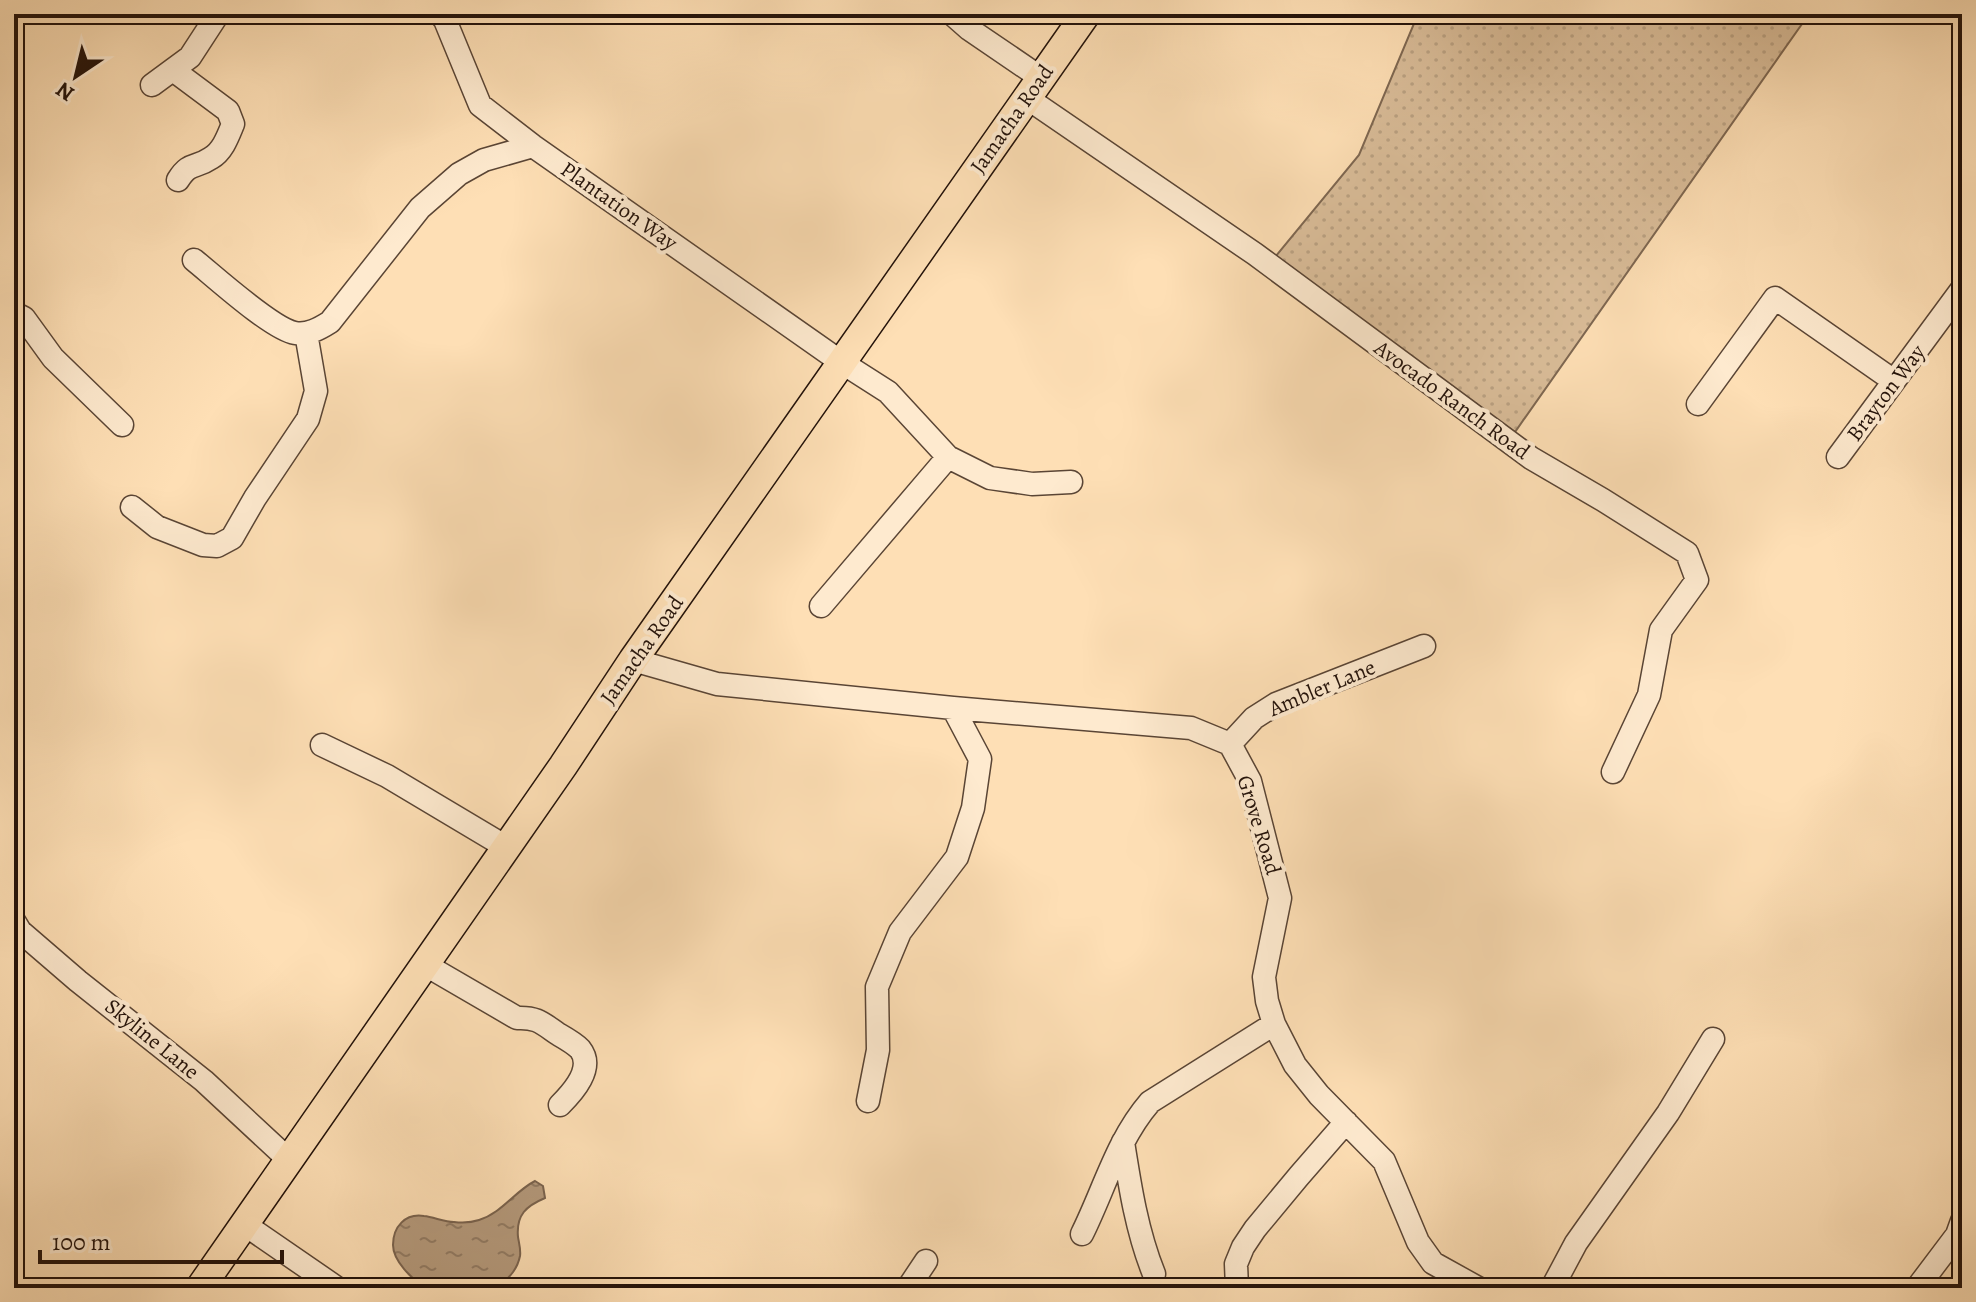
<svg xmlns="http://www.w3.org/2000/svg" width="1976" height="1302" viewBox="0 0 1976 1302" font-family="Alegreya,serif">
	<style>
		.grass { fill: url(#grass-dots); stroke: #7e6751; stroke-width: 2 }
		.water { fill: url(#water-ripples); stroke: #7a634e; stroke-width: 2 }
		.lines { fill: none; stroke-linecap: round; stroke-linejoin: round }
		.minor-casing { stroke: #5a4535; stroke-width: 25 }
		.major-casing { stroke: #23120a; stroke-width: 31 }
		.minor { stroke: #feeacf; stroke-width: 22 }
		.major { stroke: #fedfb5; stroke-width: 28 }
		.labels { text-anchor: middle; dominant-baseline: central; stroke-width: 8; stroke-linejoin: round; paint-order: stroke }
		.street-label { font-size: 22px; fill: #23120a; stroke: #feeacf }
	</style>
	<defs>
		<pattern id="grass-dots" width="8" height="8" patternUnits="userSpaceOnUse" patternTransform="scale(2)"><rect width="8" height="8" fill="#d9bc98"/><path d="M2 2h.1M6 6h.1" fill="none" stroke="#baa182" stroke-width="1.8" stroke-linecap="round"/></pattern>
		<pattern id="water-ripples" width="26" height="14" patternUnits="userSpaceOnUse" patternTransform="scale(2)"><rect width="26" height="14" fill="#b4997b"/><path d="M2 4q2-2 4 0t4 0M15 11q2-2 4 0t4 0" fill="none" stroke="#927b63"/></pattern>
	</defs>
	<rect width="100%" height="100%" fill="#fedfb5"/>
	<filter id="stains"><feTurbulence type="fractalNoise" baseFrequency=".0025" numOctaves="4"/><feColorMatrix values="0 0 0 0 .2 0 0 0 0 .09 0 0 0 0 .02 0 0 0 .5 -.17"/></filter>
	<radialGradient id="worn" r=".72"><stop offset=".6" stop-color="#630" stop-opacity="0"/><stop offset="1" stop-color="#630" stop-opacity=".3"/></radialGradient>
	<path class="grass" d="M1418,14H1809L1515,432L1271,262L1359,155Z"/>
	<path class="water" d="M535,1181L543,1186L545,1198C526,1206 516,1215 518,1237C519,1243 521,1250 520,1256C517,1271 508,1278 498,1288H425C412,1279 393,1261 393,1245C393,1227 405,1213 424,1216C434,1217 444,1222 454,1222C462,1223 473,1222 479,1220C502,1213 515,1191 535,1181Z"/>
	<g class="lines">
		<g class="minor-casing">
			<path id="minor" d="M440,14L445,20L480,105L533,146L841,362L888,392L948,457L990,478L1032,484L1071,482
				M952,14L969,29L1041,78
				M173,70L228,111L233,124C228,136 223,151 211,158C195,169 190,161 178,180
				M152,85L190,57L218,14
				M1027,98L1255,254L1531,458L1603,500L1687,553L1697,580L1661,630L1649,695L1613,772
				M194,260C215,277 272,329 295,333C308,335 319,329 330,322L420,208L459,174L484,160L533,146
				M14,313L24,318L53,358L122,425
				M1698,404L1775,298L1894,381
				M1838,457L1962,289
				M132,507L157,527L203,545L217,546L232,538L255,498L308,419L316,391L306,333
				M821,606L948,457
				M633,660L717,684L953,708L1191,728L1230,744L1250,781L1280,898L1264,977L1267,1001L1274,1024L1295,1065L1319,1095L1384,1161L1418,1242L1433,1263L1478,1288
				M1230,744L1254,718L1276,704L1424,646
				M322,745L387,776L506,847
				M14,921L20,931L78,981L204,1081L289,1160
				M424,964L517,1018C537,1017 542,1023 558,1034C565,1038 574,1043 580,1049C595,1068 573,1092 560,1105
				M868,1101L878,1050L877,987L900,932L957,857L973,808L980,759L953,708
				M1123,1142C1130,1187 1137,1232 1154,1274
				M244,1224L337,1288
				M1082,1234C1104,1190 1117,1140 1150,1102L1274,1024
				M908,1288L926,1261
				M1237,1288L1236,1264L1243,1247L1255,1229L1299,1176L1346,1122
				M1552,1288L1576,1243L1668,1113L1713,1039
				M1917,1288L1957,1235L1962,1221"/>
		</g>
		<g class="major-casing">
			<path id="major" d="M200,1288L563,766L633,660L1086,14"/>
		</g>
		<use href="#minor" class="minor"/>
		<use href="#major" class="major"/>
	</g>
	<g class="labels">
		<g class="street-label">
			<text transform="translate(1012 119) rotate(-55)">Jamacha Road</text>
			<text transform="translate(619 206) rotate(35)">Plantation Way</text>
			<text transform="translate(1886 393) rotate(-53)">Brayton Way</text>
			<text transform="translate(1452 400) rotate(36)">Avocado Ranch Road</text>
			<text transform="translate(642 650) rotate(-55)">Jamacha Road</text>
			<text transform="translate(1322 688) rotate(-23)">Ambler Lane</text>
			<text transform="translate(1259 825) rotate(73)">Grove Road</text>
			<text transform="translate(152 1039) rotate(39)">Skyline Lane</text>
		</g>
	</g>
	<rect width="1976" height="1302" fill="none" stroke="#fedfb5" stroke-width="48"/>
	<rect x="16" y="16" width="1944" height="1270" fill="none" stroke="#23120a" stroke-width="4"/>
	<rect x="24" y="24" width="1928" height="1254" fill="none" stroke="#23120a" stroke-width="2"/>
	<g transform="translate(76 76) rotate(215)" stroke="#feeacf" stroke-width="6" paint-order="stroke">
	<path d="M0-6L14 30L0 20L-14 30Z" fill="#23120a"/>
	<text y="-12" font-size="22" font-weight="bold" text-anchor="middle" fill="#23120a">N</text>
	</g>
	<path d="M40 1250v12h242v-12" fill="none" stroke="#23120a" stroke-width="4"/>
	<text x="52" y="1250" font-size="24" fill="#23120a" stroke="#feeacf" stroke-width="6" paint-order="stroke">100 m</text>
	<rect width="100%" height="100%" filter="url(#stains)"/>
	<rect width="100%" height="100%" fill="url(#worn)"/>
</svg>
